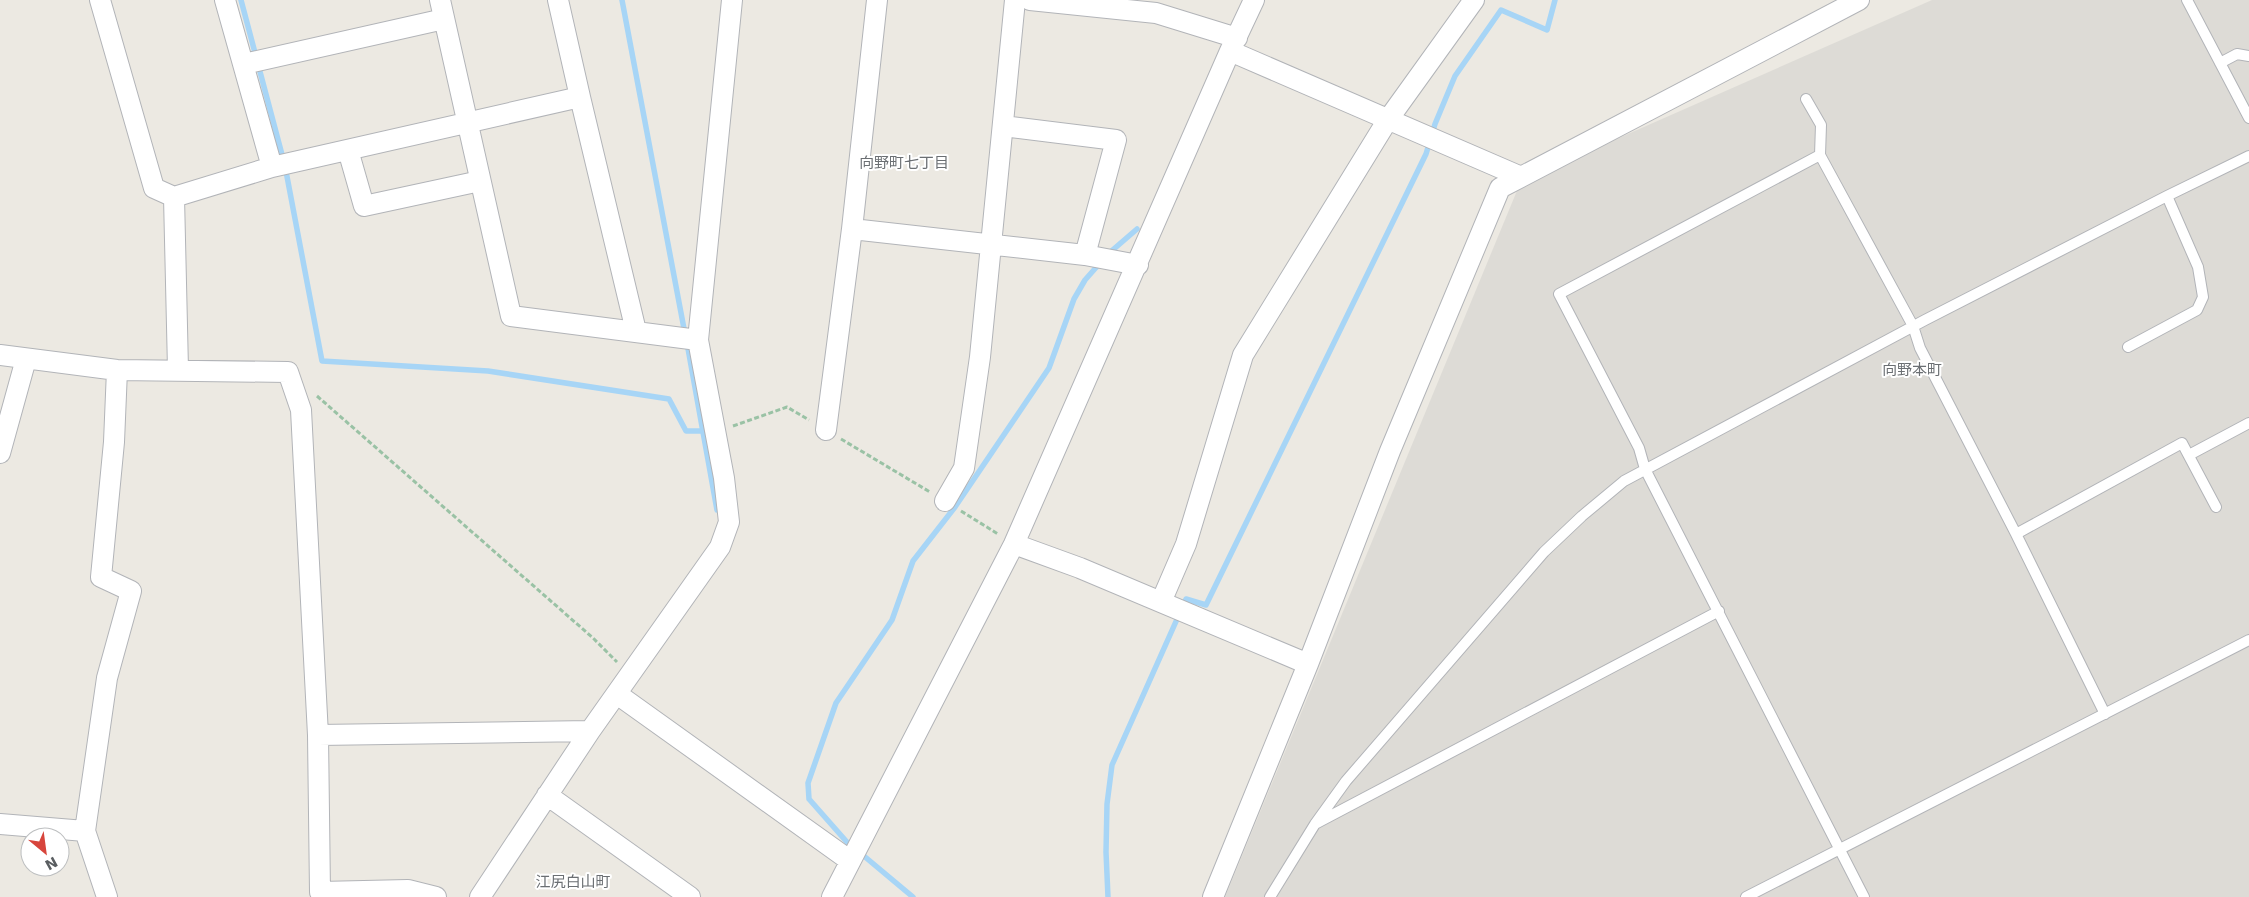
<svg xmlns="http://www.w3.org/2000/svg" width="2249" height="897" viewBox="0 0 2249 897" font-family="'DejaVu Sans','Noto Sans JP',sans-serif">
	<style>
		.industrial { fill: #dddbd6 }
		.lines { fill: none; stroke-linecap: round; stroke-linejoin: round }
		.stream { stroke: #a7d5f6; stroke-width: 5.5 }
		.lane-casing { stroke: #b2b4b8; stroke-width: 12 }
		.street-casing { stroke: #b2b4b8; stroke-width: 22 }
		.path { stroke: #9ac2a5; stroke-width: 3; stroke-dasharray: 5 2.5; stroke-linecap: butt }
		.lane { stroke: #fff; stroke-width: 10 }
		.street { stroke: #fff; stroke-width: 20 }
		.labels { text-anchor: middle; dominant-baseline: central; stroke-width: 4; stroke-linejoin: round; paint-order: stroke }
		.neighbourhood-label { font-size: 15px; fill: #6b6f73; stroke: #fff }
	</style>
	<rect width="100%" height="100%" fill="#ece9e2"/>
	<path class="industrial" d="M1932,0H2249V897H1225L1521,181Z"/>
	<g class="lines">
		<path class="stream" d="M241,0L285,166L322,361L488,371L669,399L686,431H703
			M622,0L685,334
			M1108,254L1137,229
			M687,343L717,510
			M913,897L846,841L809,799L808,783L836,703L892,620L913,561L955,507L1049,368L1074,299L1085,280L1100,263
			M1108,897L1106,852L1107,804L1112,765L1186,599L1206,605L1426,154L1435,124L1455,76L1501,10L1547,30L1555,0"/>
		<g class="lane-casing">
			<path id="lane" d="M2187,0L2249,118
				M2220,63L2237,54L2249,56
				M1806,99L1821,125L1820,155L1913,326L1920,348L2016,534
				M1820,155L1559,294L1639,448L1645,469L1864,897
				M2128,347L2197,310L2203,297L2198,267L2167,196
				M2189,455L2249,423
				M2105,714L2016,534L2182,443L2216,507
				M1315,824L1346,781L1544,552L1582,516L1624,481L1925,320L2167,196L2249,156
				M1270,897L1315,824L1719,611
				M1746,897L2249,640"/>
		</g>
		<g class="street-casing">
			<path id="street" d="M100,0L154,188L174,197L272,167L225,0
				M440,0L511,316L698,340
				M1030,0L1156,13L1237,38
				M1230,51L1519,176
				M244,64L444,19
				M580,97L636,331
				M1003,126L1116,140L1085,255
				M348,150L364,206L480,181
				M272,167L580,97L558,0
				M174,197L178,369
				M852,229L1085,255L1138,265
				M0,355L117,370L288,372L301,410L318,735L320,892L408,890L436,897
				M826,430L852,229L877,0
				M0,453L26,359
				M945,501L964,468L980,357L1015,0
				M1014,544L1080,568L1308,664
				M1161,602L1186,544L1243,355L1387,121L1474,0
				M617,694L849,860
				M318,735L590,731
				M547,795L690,897
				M0,824L85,831
				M107,897L85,831L107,678L131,591L101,577L114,442L117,370
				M480,897L590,731L720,547L729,522L724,478L698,340L732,0
				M832,897L1014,544L1230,51L1254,0
				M1213,897L1308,664L1390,451L1500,188L1859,0"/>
		</g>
		<path class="path" d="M317,396L593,638L617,662
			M733,426L787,407L809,420
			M841,439L930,492
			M961,511L998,534"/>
		<use href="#lane" class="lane"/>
		<use href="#street" class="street"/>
	</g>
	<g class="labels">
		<g class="neighbourhood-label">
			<text x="904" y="163">向野町七丁目</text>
			<text x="1912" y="370">向野本町</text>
			<text x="573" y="882">江尻白山町</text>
		</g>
	</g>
	<g transform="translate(45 852) rotate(151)"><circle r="24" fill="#ffffff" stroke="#bdbfc0"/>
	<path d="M0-4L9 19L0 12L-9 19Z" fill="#d7453c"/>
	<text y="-8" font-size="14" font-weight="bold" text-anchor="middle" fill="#5a5e61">N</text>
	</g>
</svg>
